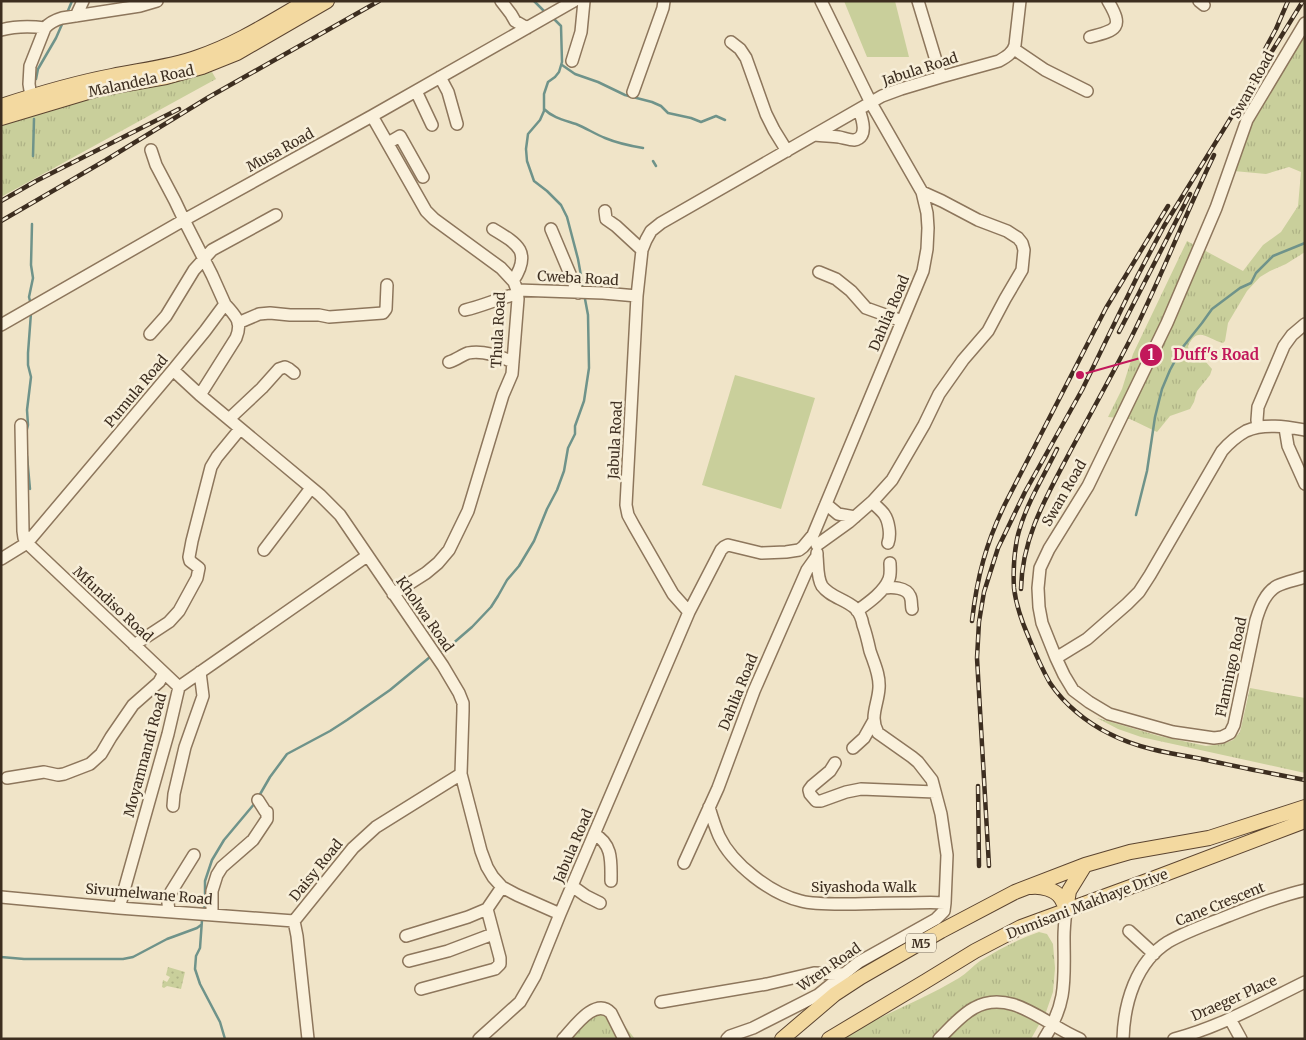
<svg xmlns="http://www.w3.org/2000/svg" width="1306" height="1040" viewBox="0 0 1306 1040" font-family="Merriweather,serif">
	<style>
		.grass { fill: url(#grass-tufts) }
		.park { fill: #c9cf9b }
		.garden { fill: url(#garden-dots) }
		.lines { fill: none; stroke-linecap: round; stroke-linejoin: round }
		.stream { stroke: #6f938a; stroke-width: 2.5 }
		.minor-casing { stroke: #8d765c; stroke-width: 14 }
		.major-casing { stroke: #5b4430; stroke-width: 16 }
		.minor { stroke: #faf1dc; stroke-width: 11 }
		.major { stroke: #f3d9a0; stroke-width: 14 }
		.rail-casing { stroke: #3d2e20; stroke-width: 4.5 }
		.rail { stroke: #f7eed8; stroke-width: 2.5; stroke-dasharray: 8; stroke-linecap: butt }
		.labels { text-anchor: middle; dominant-baseline: central; stroke-width: 5; stroke-linejoin: round; paint-order: stroke }
		.shield { fill: #f7eed8; stroke: #756857; stroke-width: 1 }
		.shield-label { font-size: 12px; font-weight: bold; fill: #3d2e20 }
		.street-label { font-size: 14px; fill: #3d2e20; stroke: #f7eed8 }
		.leader { fill: none; stroke: #c2185b; stroke-width: 2 }
		.callout-dot { fill: #c2185b; stroke: #f7eed8; stroke-width: 2 }
		.mark-label { font-size: 15px; text-anchor: middle; font-weight: bold; fill: #fff }
		.callout-label { font-size: 15px; text-anchor: middle; font-weight: bold; fill: #c2185b; stroke: #f7eed8; stroke-width: 5; stroke-linejoin: round; paint-order: stroke }
	</style>
	<defs>
		<pattern id="grass-tufts" width="24" height="20" patternUnits="userSpaceOnUse" patternTransform="scale(1.25)"><rect width="24" height="20" fill="#c9cf9b"/><path d="M3 7l-1-3M5 7V3M7 7l1-3M15 17l-1-3M17 17v-4M19 17l1-3" fill="none" stroke="#aeb285"/></pattern>
		<pattern id="garden-dots" width="8" height="8" patternUnits="userSpaceOnUse" patternTransform="scale(1.25)"><rect width="8" height="8" fill="#c9cf9b"/><path d="M2 2h.1M6 6h.1" fill="none" stroke="#aeb285" stroke-width="1.8" stroke-linecap="round"/></pattern>
	</defs>
	<rect width="100%" height="100%" fill="#f0e4c8"/>
	<path class="grass" d="M1305,33V252L1286,264L1270,271L1260,277L1247,291L1228,323L1225,341L1223,343C1207,339 1198,325 1188,346L1189,351L1205,361L1212,369L1210,375L1197,391L1194,402L1190,409L1170,416L1157,432L1130,419L1108,417L1122,389L1133,354L1187,241L1243,271L1263,245L1281,232L1298,206L1301,172L1289,167L1266,174L1223,170Z
		M212,72L216,79L1,197V125C38,112 77,100 115,92C148,85 180,80 212,72Z
		M1250,688L1305,698V773L1141,737L1118,729L1097,718L1159,736L1206,746L1223,744L1233,740L1240,732Z
		M1039,932L1047,934L1053,944L1055,968L1053,992L1046,1012L1031,1039H842C879,1015 921,1001 959,978C967,973 973,966 980,961C999,949 1019,939 1039,932Z
		M601,1012L618,1017L635,1039H567L594,1015Z"/>
	<path class="park" d="M844,1H895L909,57H867Z
		M735,375L815,398L781,509L702,485Z"/>
	<path class="garden" d="M168,967L185,972L181,989L167,986L164,988L162,987L163,980L167,982L170,977L166,975Z"/>
	<g class="lines">
		<path class="stream" d="M534,1L544,11
			M67,13L72,1
			M554,19L561,26L562,62L559,72L555,77L548,82L544,94V111L540,120L528,134L526,149L527,161L534,181L547,191L561,205L567,217L578,259L583,287
			M562,65L575,74L598,82L625,95L652,102L661,106L668,113L691,118L701,122L716,116L725,120
			M36,79L38,69L56,38L63,22
			M544,109C553,118 564,120 576,124C586,128 595,134 605,138C617,143 631,146 643,148
			M33,156L34,119
			M653,161L656,166
			M30,301L29,297L33,278L31,265L32,224
			M26,433L28,425L27,410L31,377L28,365V353L31,313
			M27,456L30,489
			M1136,515L1147,471L1155,417L1162,389L1170,370L1182,348L1202,323L1212,309L1240,288L1251,283L1256,273L1273,256L1305,243
			M441,651L450,646L472,627L491,607L498,596L507,580L519,566L534,541L547,509L557,490L564,471L568,448L575,434V426L584,401L589,368L588,315L585,299
			M259,796L270,777L287,754L330,731L347,720L390,690L430,657
			M204,908L205,903V881L212,860L224,840L255,803
			M202,920L200,948L196,956L195,969L200,984L220,1022L225,1039
			M1,957L24,959H123L133,957L167,939L197,928L201,925"/>
		<g class="minor-casing">
			<path id="minor" d="M501,1L511,14L515,21L527,28
				M918,1L941,77
				M1199,1L1204,5
				M76,16L83,1
				M1305,23L1247,120L1216,208L1167,323L1088,486L1049,549L1040,568L1038,588L1039,607L1042,623L1056,658L1064,675L1073,690L1089,702L1109,714L1173,732L1214,738L1222,737L1230,733L1234,725L1256,620C1260,607 1265,593 1277,586C1285,582 1296,580 1305,577
				M1,30C16,26 30,26 45,28
				M1090,37C1117,30 1124,28 1108,1
				M731,42L740,49L746,58L766,114L774,130L787,151
				M1014,49L1045,70L1087,91
				M572,61L581,32L584,1
				M440,77L448,92L457,124
				M416,91L432,125
				M633,92L663,8L664,1
				M32,103L29,84L30,66L45,28C50,22 55,20 62,18L140,6L157,1
				M372,116L426,211L434,219L501,268L514,282L517,290L518,299L512,374L503,395L468,511L449,550L438,563L426,573L393,594
				M815,135C823,136 831,136 839,137C844,138 850,140 854,140C869,138 862,118 859,110
				M388,143L400,136L423,177
				M605,211L606,219L616,226L642,250
				M493,229C518,244 532,252 513,281
				M551,229L578,293
				M819,272L836,279L851,291L866,308L902,321
				M517,290L603,293L637,296
				M465,310C483,306 499,298 517,294
				M238,323L259,314L270,313L290,315H319L329,317L383,313L386,309L387,285
				M1,325L184,220L372,116L574,1
				M150,334L166,316L194,270L212,250L276,215
				M449,362C456,360 462,355 468,353C483,350 499,356 513,362
				M173,370L200,395L320,495L340,515L443,666L459,693L463,703V711L461,774L481,851L487,867L493,877L502,887L517,895L560,914
				M200,395L236,338C243,321 235,316 225,304
				M229,419L262,388L279,369L285,367L289,369L294,373
				M21,425L23,531L24,538L27,543L179,687
				M1258,427L1257,420L1258,407L1284,346L1292,335L1305,324
				M1285,428L1288,446L1305,484
				M872,502C876,506 881,510 884,514C889,521 891,535 888,543
				M826,504L838,514L855,517
				M817,545L849,522L873,501L892,480L924,425L939,394L963,360L988,331L1005,299L1022,270L1024,250L1022,243L1018,238L1007,231L978,220L942,201L922,192
				M264,550L311,488
				M1,559L27,543L173,370L205,331L225,304L212,275L184,220L175,201L156,165L151,150
				M884,588C892,587 906,587 910,596C912,600 911,605 912,609
				M857,611C868,603 884,592 889,579C891,574 890,568 890,563
				M689,612L721,550L724,547L728,545L761,553L786,552L799,550L803,547L813,535L923,271L927,249L928,228L927,213L922,192L871,103L821,1
				M134,645L169,622L179,611L197,578L199,568L190,561L189,557L192,541L211,467L217,457L240,429
				M1056,658L1087,639L1127,604L1139,592L1150,575L1222,451C1229,443 1237,436 1246,431C1264,423 1287,427 1305,430
				M853,748L864,738L873,722
				M835,763L830,771L812,786L809,790L810,794L816,801H821L846,792L861,789L935,792
				M7,778L44,772L58,775L64,774L90,764L101,754L111,737L133,705L159,682L164,673
				M173,806L174,794L185,747L203,696L200,672
				M709,807C712,817 715,827 719,836C732,864 771,894 801,901C812,904 830,904 842,904C863,904 883,903 903,903C918,903 931,902 945,903
				M594,834C613,844 611,862 611,881
				M684,863L718,788L754,691L807,570L817,556V553
				M572,886L586,896L600,903
				M1,897L119,908L294,921
				M119,908L168,734L179,687L367,556
				M169,911L168,903L171,892L194,855
				M212,915V891L217,875L222,867L253,840L267,819V812L265,811L258,800
				M1129,931L1154,954
				M406,936L468,917L487,909L502,887
				M409,961L448,951L493,934
				M421,989L495,969L500,964V958L487,909
				M661,1002L767,984L814,973L844,974
				M1230,1019L1241,1039
				M308,1039L297,936L294,921L353,848L376,827L461,774
				M479,1039L520,1002L535,976L560,914L689,612L673,594L634,526L628,515L626,505L637,296L642,250L646,240L651,231L661,223L882,96L901,89L941,77L999,61C1006,57 1013,53 1015,45L1020,1
				M563,1039C573,1029 595,996 611,1013L624,1039
				M727,1039L730,1036L753,1028L818,995L859,962L936,919L944,911L945,903L947,855L941,814L932,780L918,762L912,757L878,733C869,717 878,705 879,688C880,675 874,663 870,651C868,642 866,633 863,625C862,619 859,612 855,608C845,599 830,597 822,586C817,578 818,565 817,556
				M939,1039C950,1028 961,1015 974,1008C1011,987 1047,1026 1080,1039
				M1044,1039C1068,1002 1064,978 1064,937C1064,928 1065,919 1066,910
				M1123,1039C1124,1003 1136,962 1168,942C1187,931 1208,924 1228,916C1254,906 1278,896 1305,890
				M1174,1039C1220,1027 1262,1003 1305,982"/>
		</g>
		<g class="major-casing">
			<path id="major" d="M1,106C38,94 75,83 112,76C141,70 170,67 198,57C237,44 272,21 307,1
				M1,118L98,89L166,77L202,67L237,53L327,1
				M1031,887C1041,886 1055,889 1061,898C1063,901 1065,906 1066,910
				M1066,910L1069,891L1085,865
				M782,1039L835,994L861,977L941,931L1015,892L1085,865L1130,852L1209,838L1305,807
				M829,1039L926,981L975,951L1021,927L1152,879L1305,821"/>
		</g>
		<use href="#minor" class="minor"/>
		<use href="#major" class="major"/>
		<g class="rail-casing">
			<path id="rail" d="M1264,51L1276,29L1288,1
				M1,201L36,181L179,109
				M1,221L106,160L209,97L379,1
				M1119,332L1190,194
				M1057,449C1043,478 1024,507 1017,539C1014,555 1013,571 1014,588C1016,605 1022,622 1029,638C1035,653 1042,669 1050,683C1064,704 1087,723 1110,734C1137,748 1168,753 1197,758C1233,766 1269,773 1305,780
				M1021,589C1022,536 1048,494 1072,448C1092,411 1112,375 1131,338C1161,278 1185,215 1214,155
				M972,621C977,577 986,543 1005,504L1106,308L1168,206
				M978,786L979,866
				M989,866L977,658L979,622L984,592L998,548L1025,492L1082,390L1138,275L1164,226L1303,1"/>
		</g>
		<use href="#rail" class="rail"/>
	</g>
	<g class="labels">
		<rect class="shield" x="906" y="933.5" width="30" height="19" rx="4"/>
		<g class="shield-label">
			<text x="921" y="943">M5</text>
		</g>
		<g class="street-label">
			<text transform="translate(920 69) rotate(-18)">Jabula Road</text>
			<text transform="translate(141 81) rotate(-12)">Malandela Road</text>
			<text transform="translate(1252 85) rotate(-61)">Swan Road</text>
			<text transform="translate(280 150) rotate(-29)">Musa Road</text>
			<text transform="translate(578 278) rotate(3)">Cweba Road</text>
			<text transform="translate(889 313) rotate(-67)">Dahlia Road</text>
			<text transform="translate(498 330) rotate(-87)">Thula Road</text>
			<text transform="translate(136 391) rotate(-50)">Pumula Road</text>
			<text transform="translate(615 440) rotate(-87)">Jabula Road</text>
			<text transform="translate(1064 493) rotate(-60)">Swan Road</text>
			<text transform="translate(113 604) rotate(43)">Mfundiso Road</text>
			<text transform="translate(425 614) rotate(55)">Kholwa Road</text>
			<text transform="translate(1231 667) rotate(-78)">Flamingo Road</text>
			<text transform="translate(738 692) rotate(-68)">Dahlia Road</text>
			<text transform="translate(145 755) rotate(-75)">Moyamnandi Road</text>
			<text transform="translate(573 846) rotate(-67)">Jabula Road</text>
			<text transform="translate(316 870) rotate(-51)">Daisy Road</text>
			<text x="864" y="887">Siyashoda Walk</text>
			<text transform="translate(149 894) rotate(5)">Sivumelwane Road</text>
			<text transform="translate(1087 904) rotate(-21)">Dumisani Makhaye Drive</text>
			<text transform="translate(1220 904) rotate(-22)">Cane Crescent</text>
			<text transform="translate(829 967) rotate(-35)">Wren Road</text>
			<text transform="translate(1234 998) rotate(-24)">Draeger Place</text>
		</g>
	</g>
	<path class="leader" d="M1080 375L1151 355"/>
	<g class="callout-dot">
		<circle cx="1080" cy="375" r="5"/>
		<circle cx="1151" cy="355" r="12"/>
	</g>
	<g class="mark-label">
		<text x="1151" y="360">1</text>
	</g>
	<g class="callout-label">
		<text x="1216" y="360">Duff's Road</text>
	</g>
	<rect width="1306" height="1040" fill="none" stroke="#3d2e20" stroke-width="5"/>
</svg>
